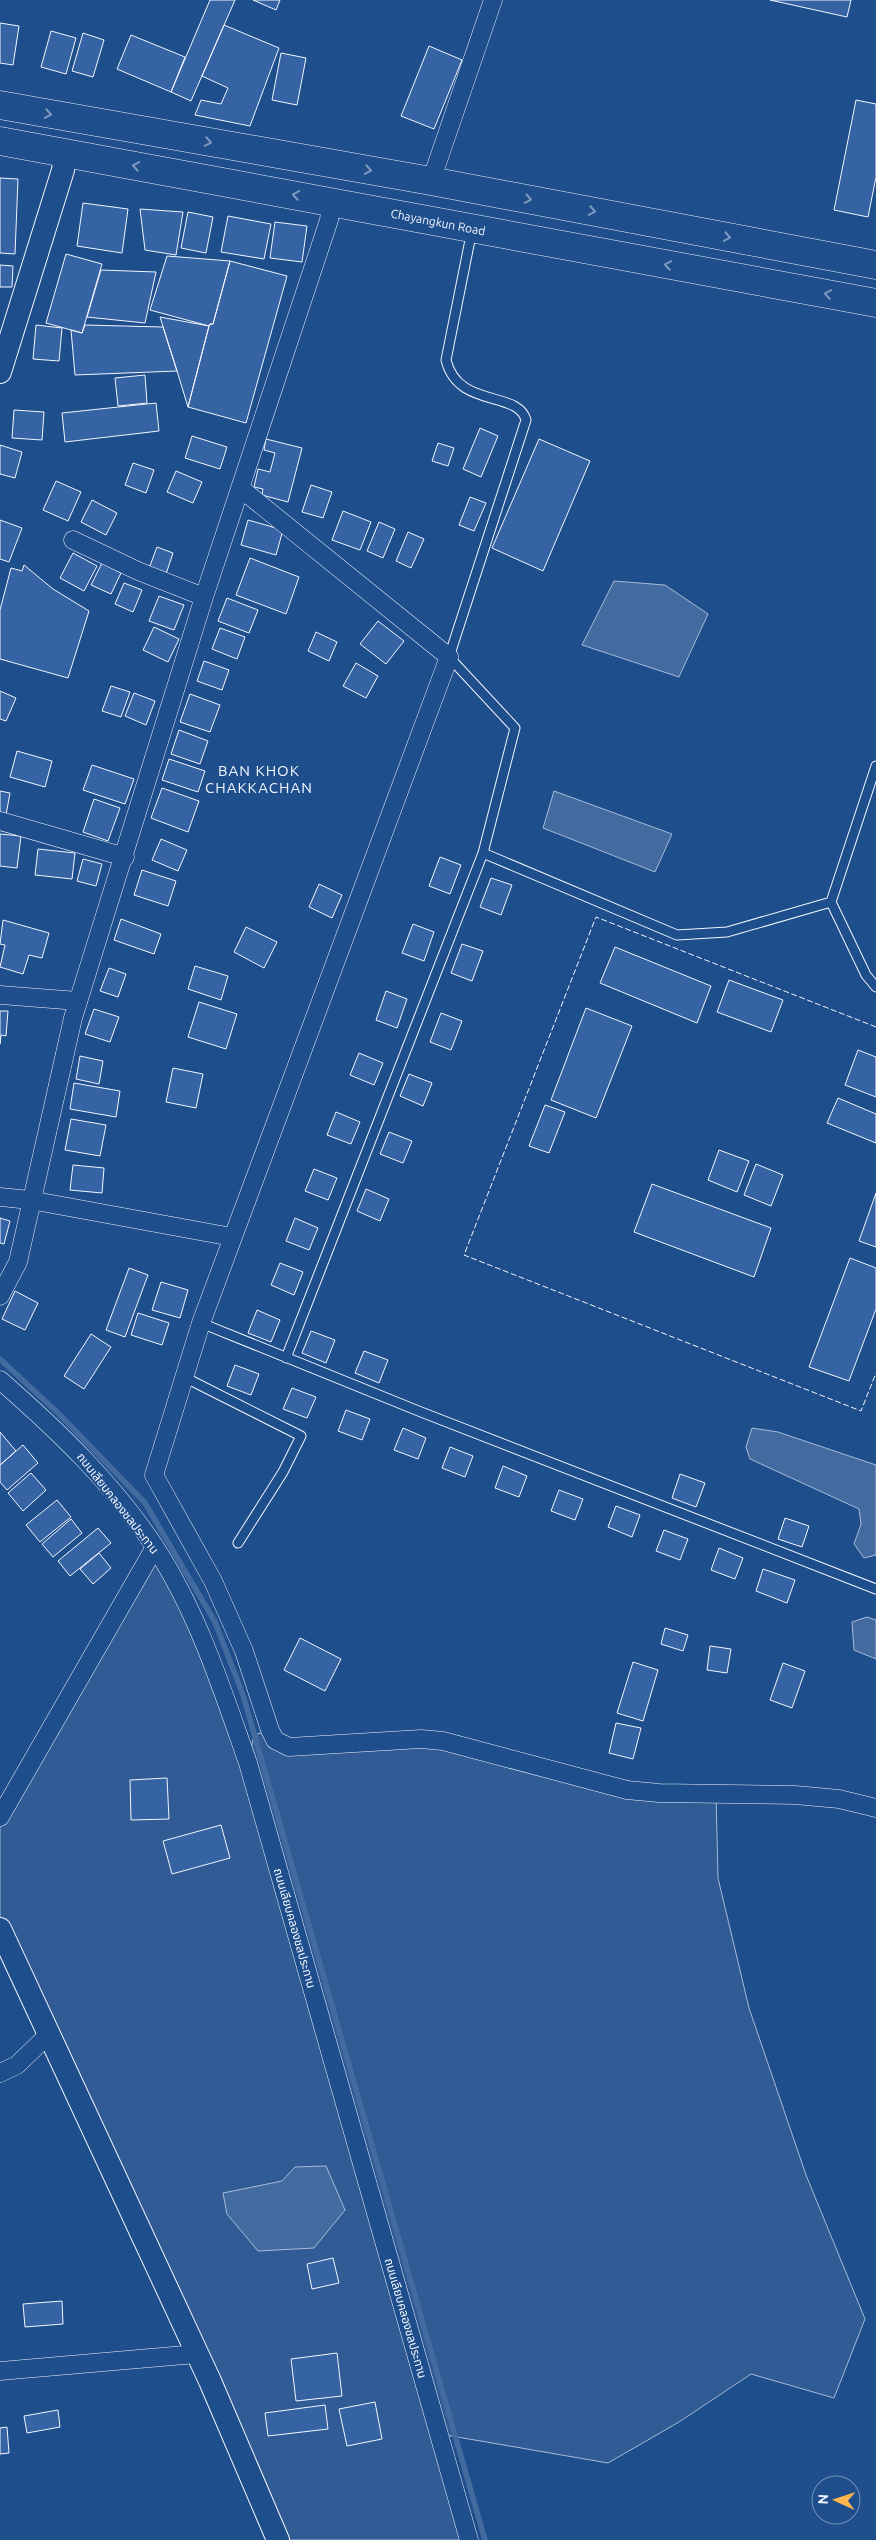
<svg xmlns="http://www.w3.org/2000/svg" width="876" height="2540" viewBox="0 0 876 2540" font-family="Ubuntu,'Noto Sans Thai',sans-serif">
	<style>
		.green { fill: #305b95; stroke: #a8bbd7 }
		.water { fill: #446ba0; stroke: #a8bbd7 }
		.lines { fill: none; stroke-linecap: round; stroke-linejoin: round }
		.stream { stroke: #446ba0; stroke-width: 5.5 }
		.building { fill: #3563a3; stroke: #f2f6ff }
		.service-casing { stroke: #f2f6ff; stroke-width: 11 }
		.minor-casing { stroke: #f2f6ff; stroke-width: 19 }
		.tertiary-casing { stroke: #f2f6ff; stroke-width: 24 }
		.trunk-casing { stroke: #f2f6ff; stroke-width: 29 }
		.service { stroke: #1f4e8c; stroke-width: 9 }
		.minor { stroke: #1f4e8c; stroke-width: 18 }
		.tertiary { stroke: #1f4e8c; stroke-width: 22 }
		.trunk { stroke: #1f4e8c; stroke-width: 28 }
		.fence { stroke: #f2f6ff; stroke-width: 1; stroke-dasharray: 6 2.5; stroke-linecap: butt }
		.oneway { stroke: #7e9ac0 }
		.labels { text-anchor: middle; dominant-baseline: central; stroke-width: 4; stroke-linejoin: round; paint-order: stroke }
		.street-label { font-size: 12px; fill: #f2f6ff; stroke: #1f4e8c }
		.quarter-label { font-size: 15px; letter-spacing: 1px; fill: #f2f6ff; stroke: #1f4e8c }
	</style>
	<rect width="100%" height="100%" fill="#1f4e8c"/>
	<path class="green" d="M155,1547L248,1762L254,1735L270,1730L275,1740L396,1738L565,1772L716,1794L718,1878L749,2008L806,2175L865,2319L834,2398L751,2374L679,2422L608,2463L440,2434L469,2540H278L0,1929V1817Z"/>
	<path class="water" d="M614,581L665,585L708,614L679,677L582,645Z
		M554,791L672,834L655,872L543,828Z
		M752,1428L778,1432L876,1465V1555L864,1558L854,1544L861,1524L859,1509L750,1459L746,1447Z
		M867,1617L876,1620V1659L854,1650L852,1622Z
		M326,2166L345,2210L314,2248L258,2251L227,2214L223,2193L282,2181L295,2167Z"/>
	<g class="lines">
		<path class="stream" d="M0,1359L59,1414L145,1503L215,1622L243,1695L485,2540"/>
	</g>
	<path class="building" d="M210,0H235L191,101L171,92Z
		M253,0H280L276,10Z
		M770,0H851L847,17Z
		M0,23L19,26L13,65L0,63Z
		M224,25L279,48L250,126L195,115L201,100L221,104L228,88L202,76Z
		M51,31L76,38L66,74L41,67Z
		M83,33L104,40L93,77L72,71Z
		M131,35L185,57L171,92L117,69Z
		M429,46L462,60L434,129L401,116Z
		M281,53L306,58L297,105L272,100Z
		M856,100L876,104V177L868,217L834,210Z
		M0,178L18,179L15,254L0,253Z
		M83,203L128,209L122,253L77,246Z
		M140,209L183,212L176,255L145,250Z
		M188,212L213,217L206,253L181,248Z
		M228,216L271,224L264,259L221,252Z
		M275,222L307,226L302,262L270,258Z
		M66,254L102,264L82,333L46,323Z
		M167,256L230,261L213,324H210L209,326L150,310Z
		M230,261L287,276L246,423L188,407L209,326L210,324H213Z
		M0,265L13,266L12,287H0Z
		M101,270L156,272L145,323L87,317Z
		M160,317L209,326L188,407L177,371Z
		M36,325L62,328L59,361L33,359Z
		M85,325L163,327L177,371L75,375L71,330L82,333Z
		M145,375L147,403L118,406L115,378Z
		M156,403L159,431L65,442L62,413Z
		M14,410L44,412L42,440L12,438Z
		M480,428L498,436L481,477L463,469Z
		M192,436L227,447L220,469L185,458Z
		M266,439L302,448L288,502L262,495L263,489L254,487L258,469L270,472L275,453L264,450Z
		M539,439L590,461L543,571L492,548Z
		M438,443L454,448L448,466L432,461Z
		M0,445L22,452L15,478L0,474Z
		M133,463L154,470L146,493L125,485Z
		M176,471L202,482L193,503L167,492Z
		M56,481L81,492L68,521L43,510Z
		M311,485L332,492L323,518L302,512Z
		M470,497L486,503L474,531L459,525Z
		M92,500L117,513L106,535L81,522Z
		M343,511L371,522L360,550L332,540Z
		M0,520L22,528L9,562L0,559Z
		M248,520L283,530L276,555L241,545Z
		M379,522L395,529L383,558L367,551Z
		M408,532L424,539L411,568L396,561Z
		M157,547L173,553L165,577L148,571Z
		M73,553L97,566L84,591L60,578Z
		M250,558L299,577L286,614L236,595Z
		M102,563L121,573L111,594L91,585Z
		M24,565L53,589L89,611L68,678L0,659V610L11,568L22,571Z
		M124,583L142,590L133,612L115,604Z
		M159,596L184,605L174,630L149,621Z
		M227,598L258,610L249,633L218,621Z
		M378,621L404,641L386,664L360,644Z
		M154,627L179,639L168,662L143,650Z
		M220,628L245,637L237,659L212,649Z
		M316,632L337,642L329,661L308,651Z
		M204,661L229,670L222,690L197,681Z
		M356,663L378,676L366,698L343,686Z
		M111,686L130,692L121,717L102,711Z
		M0,691L16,698L6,721L0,719Z
		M134,693L155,701L146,725L125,716Z
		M190,694L220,705L210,732L180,722Z
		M179,730L208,741L200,764L171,754Z
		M17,751L52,761L45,787L10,777Z
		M169,759L205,771L198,792L162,780Z
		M92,765L134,779L125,804L83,790Z
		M162,788L199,801L188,832L151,818Z
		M0,791L10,793L6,815L0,813Z
		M94,799L120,808L108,841L83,832Z
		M0,834L21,836L17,868L0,866Z
		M161,839L187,850L178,871L152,860Z
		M38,849L75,853L72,879L35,875Z
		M440,857L461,865L450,894L429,886Z
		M83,859L102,864L96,886L77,881Z
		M142,870L176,881L168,906L134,895Z
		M491,878L512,885L501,915L480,907Z
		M319,884L342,895L332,918L309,907Z
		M121,919L161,934L154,954L114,940Z
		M3,920L49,933L42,958L29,955L23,974L0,967L5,945L0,944Z
		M413,924L434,932L424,961L402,953Z
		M246,927L277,942L264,968L234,952Z
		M462,944L483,951L472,981L451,973Z
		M615,947L711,986L697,1023L600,983Z
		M195,966L228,976L221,1000L188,989Z
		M109,968L126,974L118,997L100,991Z
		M729,980L783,1000L771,1032L717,1012Z
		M386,991L407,999L397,1028L376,1020Z
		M199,1002L237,1014L226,1049L188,1037Z
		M586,1008L632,1026L596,1118L551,1100Z
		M94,1009L119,1017L110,1042L85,1034Z
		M0,1011H8L6,1036L1,1035L0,1044Z
		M441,1013L462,1021L451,1050L430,1042Z
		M858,1050L876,1057V1097L845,1085Z
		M359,1053L383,1063L374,1085L350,1075Z
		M80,1056L103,1061L99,1084L76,1079Z
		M173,1068L203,1074L196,1108L166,1102Z
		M409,1074L432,1083L423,1106L400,1096Z
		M74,1083L120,1091L116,1117L70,1109Z
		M838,1098L876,1114V1143L827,1123Z
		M545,1105L565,1112L549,1153L529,1146Z
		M336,1112L360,1122L351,1144L327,1135Z
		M71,1119L106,1125L100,1156L65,1150Z
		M389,1132L412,1141L403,1163L380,1154Z
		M719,1150L749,1161L737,1192L708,1180Z
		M756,1164L783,1175L771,1206L744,1195Z
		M73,1165L104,1168L102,1193L70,1190Z
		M314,1169L337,1178L328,1200L305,1191Z
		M652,1184L771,1228L754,1277L634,1232Z
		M366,1189L389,1199L380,1221L357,1211Z
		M876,1193V1247L859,1241Z
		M0,1218L10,1221L4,1244L0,1243Z
		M295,1218L318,1228L309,1250L286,1241Z
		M850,1258L876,1268V1309L849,1381L809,1367Z
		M280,1263L303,1272L294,1295L271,1285Z
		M129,1268L148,1275L125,1337L106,1330Z
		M161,1282L188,1290L180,1318L152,1310Z
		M15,1291L38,1303L25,1330L2,1319Z
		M257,1310L280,1320L271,1342L248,1333Z
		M138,1313L169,1323L162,1345L131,1335Z
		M311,1331L335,1340L326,1363L302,1353Z
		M91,1334L111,1347L84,1389L64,1376Z
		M364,1351L388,1360L379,1383L355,1373Z
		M235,1365L259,1374L251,1395L227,1386Z
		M292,1388L316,1397L307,1418L283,1409Z
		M346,1410L370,1419L362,1440L338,1431Z
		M403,1428L426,1438L418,1459L394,1450Z
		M0,1432L16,1451L0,1465Z
		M23,1445L38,1463L7,1490L0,1482V1465Z
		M450,1447L473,1456L465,1477L442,1468Z
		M503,1466L527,1476L519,1497L495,1488Z
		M31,1473L46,1490L23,1511L8,1493Z
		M680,1474L705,1483L696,1507L672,1498Z
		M559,1490L583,1499L575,1520L551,1511Z
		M57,1500L71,1517L40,1542L26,1525Z
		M616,1506L640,1515L632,1537L608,1527Z
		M785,1518L809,1526L802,1547L778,1539Z
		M71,1519L82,1533L53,1557L42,1544Z
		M98,1528L111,1543L70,1576L58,1561Z
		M664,1530L688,1539L680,1560L656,1551Z
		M719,1548L743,1558L735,1579L711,1570Z
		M99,1553L111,1568L93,1584L80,1569Z
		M763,1569L795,1580L787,1603L756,1591Z
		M665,1628L688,1635L683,1651L661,1644Z
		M300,1638L341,1659L325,1691L284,1670Z
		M710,1646L731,1649L727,1673L707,1670Z
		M633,1662L658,1670L643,1721L617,1713Z
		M783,1663L805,1671L792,1708L770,1700Z
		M616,1723L641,1728L633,1759L609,1753Z
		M167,1778L169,1819L131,1820L130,1780Z
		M221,1825L230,1858L172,1874L163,1841Z
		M333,2258L339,2283L312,2289L307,2264Z
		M62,2301L63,2324L25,2327L23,2304Z
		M337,2353L342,2396L296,2401L291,2359Z
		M375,2402L382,2439L347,2446L339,2409Z
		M325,2405L328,2429L268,2436L265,2413Z
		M58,2410L60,2427L27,2433L24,2416Z
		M7,2427L9,2453L0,2454V2428Z"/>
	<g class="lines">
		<g class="service-casing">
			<path id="service" d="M483,853L677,935L727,932L831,902L866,975L876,987
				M831,902L876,766
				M201,1323L421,1412L876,1589
				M286,1358L483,853L515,728L449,657L526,420C518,390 458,409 446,360L472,230
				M184,1377L301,1436L283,1472L238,1543"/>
		</g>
		<g class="minor-casing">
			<path id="minor" d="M431,181L493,0
				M240,488L449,657L201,1323L154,1475L213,1581L244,1651L270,1730L275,1740L289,1747L421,1739L443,1741L627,1790L659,1793L795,1795L839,1799L876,1808
				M73,540L138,571L204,597
				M0,821L125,857
				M0,995L78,1001
				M0,1197L30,1200L232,1237
				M0,1296L18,1262L73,1018L204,597L329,220L331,202
				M0,1380C57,1430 113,1483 155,1547C198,1613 222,1689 248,1763L469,2540
				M0,1817L155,1547
				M0,2073L17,2065L48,2035
				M0,2371L196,2354"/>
		</g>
		<g class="tertiary-casing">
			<path id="tertiary" d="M0,372L63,170L65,153
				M0,1929L210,2381L278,2540"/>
		</g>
		<g class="trunk-casing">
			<path id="trunk" d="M0,105L431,181L876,265
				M0,141L876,303"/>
		</g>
		<use href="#service" class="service"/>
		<use href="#minor" class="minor"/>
		<use href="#tertiary" class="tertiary"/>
		<use href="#trunk" class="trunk"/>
		<path class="fence" d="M876,1027L596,917L464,1255L861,1411L876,1373"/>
	</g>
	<defs><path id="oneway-chevron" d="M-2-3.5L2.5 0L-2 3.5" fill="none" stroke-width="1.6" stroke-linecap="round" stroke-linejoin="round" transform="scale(1.25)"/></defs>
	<g class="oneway">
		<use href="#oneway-chevron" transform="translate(48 114) rotate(10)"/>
		<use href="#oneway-chevron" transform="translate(208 142) rotate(10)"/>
		<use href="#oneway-chevron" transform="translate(136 166) rotate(-170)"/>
		<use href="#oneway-chevron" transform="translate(368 170) rotate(10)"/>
		<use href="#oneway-chevron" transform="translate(296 195) rotate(-170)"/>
		<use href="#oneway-chevron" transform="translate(528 199) rotate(11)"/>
		<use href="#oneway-chevron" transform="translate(592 211) rotate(11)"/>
		<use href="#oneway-chevron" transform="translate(727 237) rotate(11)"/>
		<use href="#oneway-chevron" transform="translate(668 265) rotate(-170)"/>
		<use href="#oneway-chevron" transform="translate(828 294) rotate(-170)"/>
	</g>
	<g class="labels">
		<g class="street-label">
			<text transform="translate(438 222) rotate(11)">Chayangkun Road</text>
			<text transform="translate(118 1503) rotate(52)">ถนนเลียบคลองชลประทาน</text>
			<text transform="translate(295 1928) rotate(74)">ถนนเลียบคลองชลประทาน</text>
			<text transform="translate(406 2318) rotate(74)">ถนนเลียบคลองชลประทาน</text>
		</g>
		<g class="quarter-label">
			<text x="259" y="770">BAN KHOK<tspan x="259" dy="17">CHAKKACHAN</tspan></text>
		</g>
	</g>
	<g transform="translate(836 2500) rotate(273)"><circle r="24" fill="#1f4e8c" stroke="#7391ba"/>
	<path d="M0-4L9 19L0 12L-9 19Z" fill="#ffb74d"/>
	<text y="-8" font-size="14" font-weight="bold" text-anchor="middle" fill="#f2f6ff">N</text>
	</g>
</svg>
